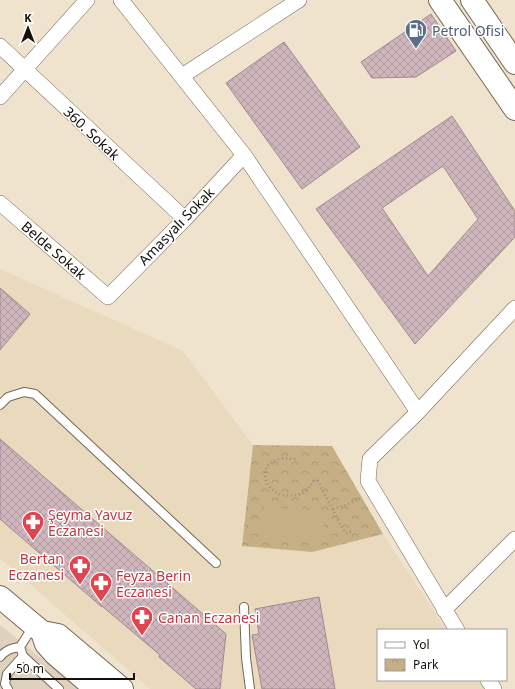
<svg xmlns="http://www.w3.org/2000/svg" width="515" height="689" viewBox="0 0 515 689" font-family="'Noto Sans',sans-serif">
	<style>
		.built { fill: #e9d9bd }
		.medical { fill: #ded1bd }
		.park { fill: url(#park-crowns) }
		.pitch { fill: #c6af85 }
		.building { fill: url(#building-cross-hatch); stroke: #a1888f; fill-rule: evenodd }
		.lines { fill: none; stroke-linecap: round; stroke-linejoin: round }
		.service-casing { stroke: #726855; stroke-width: 10 }
		.minor-casing { stroke: #726855; stroke-width: 16 }
		.secondary-casing { stroke: #726855; stroke-width: 24 }
		.path { stroke: #978e7f; stroke-width: 2.5; stroke-dasharray: 1 3; stroke-linecap: butt }
		.service { stroke: #fff; stroke-width: 8 }
		.minor { stroke: #fff; stroke-width: 15 }
		.secondary { stroke: #fff; stroke-width: 22 }
		.labels { text-anchor: middle; dominant-baseline: central; stroke-width: 3; stroke-linejoin: round; paint-order: stroke }
		.service-label { font-size: 14px; fill: #4e5e75; stroke: #fff; text-anchor: start }
		.street-label { font-size: 14px; fill: #141009; stroke: #fff }
		.health-label { font-size: 14px; fill: #be3a42; stroke: #fff; text-anchor: start }
	</style>
	<defs>
		<pattern id="park-crowns" width="20" height="18" patternUnits="userSpaceOnUse"><rect width="20" height="18" fill="#c6af85"/><path d="M2 6a3 3 0 1 1 6 0M12 15a3 3 0 1 1 6 0" fill="none" stroke="#a99672"/></pattern>
		<pattern id="building-cross-hatch" width="8" height="8" patternUnits="userSpaceOnUse"><rect width="8" height="8" fill="#cfb5bc"/><path d="M0 0l8 8M0 8l8-8" fill="none" stroke="#b19ba0"/></pattern>
	</defs>
	<rect width="100%" height="100%" fill="#efe3ce"/>
	<path class="built" d="M0,269L183,351L253,445L242,546L312,552L383,534L446,630H378V680H479L485,689H150L0,558Z"/>
	<path class="medical" d="M0,625L79,689H0Z"/>
	<path class="park" d="M253,445L332,446L383,534L312,552L242,546Z"/>
	<path class="pitch" d="M264,506L325,512L322,544L260,538Z"/>
	<path class="building" d="M431,14L456,51L416,77L372,78L361,62Z
		M284,42L360,147L302,189L226,83Z
		M452,116L515,211V237L415,344L316,209ZM443,166L478,219L428,276L382,208Z
		M0,288L30,314L0,350Z
		M0,439L226,634L220,689H196L159,657L160,655L102,606V607L0,519Z
		M319,597L335,689H262L252,635L259,634L255,609Z"/>
	<g class="lines">
		<g class="service-casing">
			<path id="service" d="M0,405L8,397L24,392L35,394L216,563
				M244,607L246,658L250,689
				M20,647L23,656L59,689
				M0,657C6,650 11,648 20,647L34,625
				M8,689L5,684L7,674L23,656"/>
		</g>
		<g class="minor-casing">
			<path id="minor" d="M121,0L244,155L418,412
				M0,46L185,219
				M182,76L299,0
				M0,97L87,0
				M0,203L108,297L185,219L244,155
				M444,610L515,539
				M457,630L368,481L370,459L418,412L515,308
				M488,680L494,689"/>
		</g>
		<g class="secondary-casing">
			<path id="secondary" d="M440,0L515,109
				M472,0L515,63
				M0,597L42,632L58,635L122,689
				M42,632L46,644L55,654L96,689"/>
		</g>
		<path class="path" d="M295,459C289,459 282,457 276,460C258,467 264,489 280,494C288,497 295,495 302,494L310,486L314,481H318L342,528L346,533L352,531
			M333,509L346,505L360,498"/>
		<use href="#service" class="service"/>
		<use href="#minor" class="minor"/>
		<use href="#secondary" class="secondary"/>
	</g>
	<defs>
		<g id="fuel-pin" transform="scale(1.15)"><path d="M0 17L-7.5 6A9.5 9.5 0 1 1 7.5 6Z" fill="#5c6f8a" stroke="#fff"/><path d="M-5.5-6h7V0h2V4h1.3V-2.5L3-4.5l.8-.8L6-3V5H2.5V1h-1V6h-7ZM-4.2-4.7v3.2H.2V-4.7Z" fill="#fff"/></g>
		<g id="pharmacy-pin" transform="scale(1.15)"><path d="M0 17L-7.5 6A9.5 9.5 0 1 1 7.5 6Z" fill="#e0444e" stroke="#fff"/><path d="M-2-6h4v4h4v4h-4v4h-4v-4h-4v-4h4Z" fill="#fff"/></g>
	</defs>
	<g fill-rule="evenodd">
		<use href="#fuel-pin" x="416" y="30"/>
		<use href="#pharmacy-pin" x="33" y="522"/>
		<use href="#pharmacy-pin" x="80" y="566"/>
		<use href="#pharmacy-pin" x="101" y="583"/>
		<use href="#pharmacy-pin" x="142" y="617"/>
	</g>
	<g class="labels">
		<g class="service-label">
			<text x="432" y="30">Petrol Ofisi</text>
		</g>
		<g class="street-label">
			<text transform="translate(92 133) rotate(43)">360. Sokak</text>
			<text transform="translate(176 226) rotate(-46)">Amasyalı Sokak</text>
			<text transform="translate(54 250) rotate(41)">Belde Sokak</text>
		</g>
		<g class="health-label">
			<text x="48" y="514">Şeyma Yavuz<tspan x="48" dy="16">Eczanesi</tspan></text>
			<text x="64" y="558" text-anchor="end">Bertan<tspan x="64" dy="16">Eczanesi</tspan></text>
			<text x="116" y="575">Feyza Berin<tspan x="116" dy="16">Eczanesi</tspan></text>
			<text x="158" y="617">Canan Eczanesi</text>
		</g>
	</g>
	<rect x="377" y="629" width="130" height="52" fill="#ffffff" stroke="#a19f9d"/>
	<rect x="385" y="642" width="20" height="6" fill="#ffffff" stroke="#a19f9d"/>
	<text x="413" y="649" font-size="12" fill="#141009">Yol</text>
	<rect x="385" y="659" width="20" height="12" fill="url(#park-crowns)" stroke="#a19f9d"/>
	<text x="413" y="669" font-size="12" fill="#141009">Park</text>
	<g transform="translate(28 28)" stroke="#ffffff" stroke-width="3" paint-order="stroke">
	<path d="M0-3L7 15L0 10L-7 15Z" fill="#141009"/>
	<text y="-6" font-size="11" font-weight="bold" text-anchor="middle" fill="#141009">K</text>
	</g>
	<path d="M10 673v6h124v-6" fill="none" stroke="#141009" stroke-width="2"/>
	<text x="16" y="673" font-size="12" fill="#141009" stroke="#ffffff" stroke-width="3" paint-order="stroke">50 m</text>
</svg>
